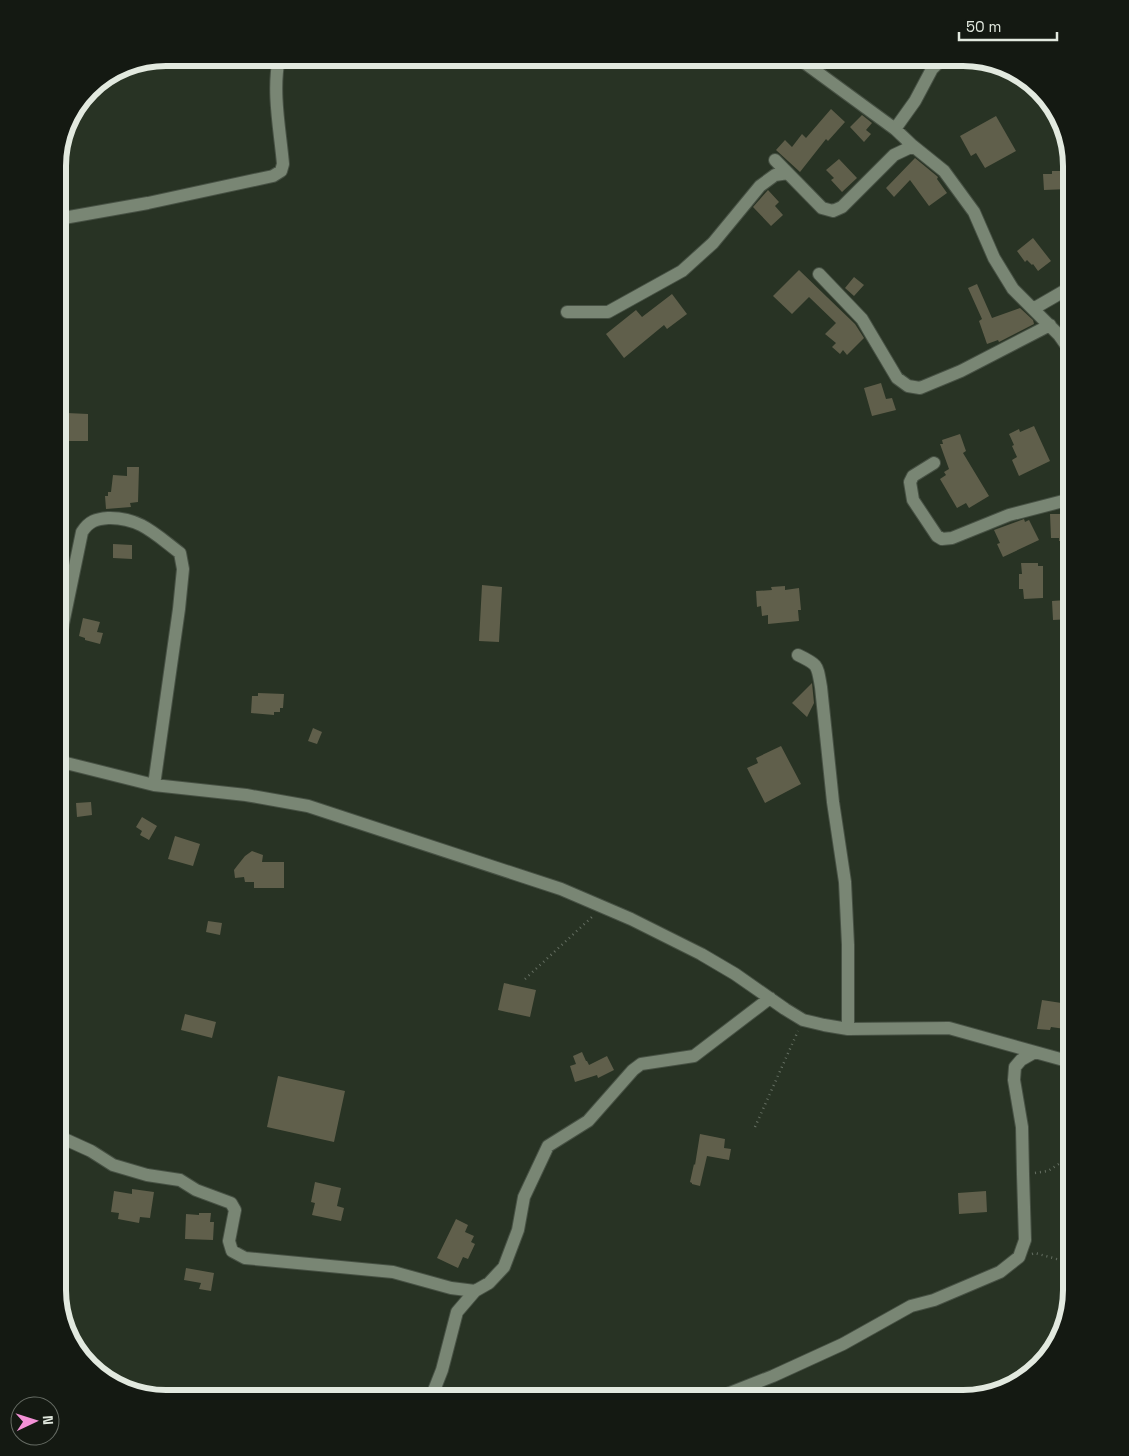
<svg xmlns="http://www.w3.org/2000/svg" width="1129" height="1456" viewBox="0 0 1129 1456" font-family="'Space Grotesk',sans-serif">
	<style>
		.building { fill: #605f4b }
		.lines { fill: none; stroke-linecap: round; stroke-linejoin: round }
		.minor-casing { stroke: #475144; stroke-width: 14 }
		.path { stroke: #656f62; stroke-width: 2.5; stroke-dasharray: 1 4; stroke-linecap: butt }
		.minor { stroke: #798674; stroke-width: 12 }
		.rim { fill: none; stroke: #e2e9df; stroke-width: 6 }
	</style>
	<rect width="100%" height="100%" fill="#283324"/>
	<path class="building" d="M831,109L845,122L828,141L826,139L800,172L776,150L785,140L792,147L802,134L806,138Z
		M862,115L872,123L866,130L871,134L864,142L850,127Z
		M996,116L1016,151L985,168L976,153L971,156L960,136Z
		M915,158L938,177L937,179L947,193L929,206L910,180L894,197L886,188Z
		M839,159L857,178L842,192L831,180L834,178L826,170Z
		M1052,171H1068L1069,189L1044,190L1043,174H1052Z
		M768,190L779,202L775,206L783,215L771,226L753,207Z
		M1033,238L1051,261L1038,271L1033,264L1032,265L1027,260L1025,262L1017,251Z
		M799,270L855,324L864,338L847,355L843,350L840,354L832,347L836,343L825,334L836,323L809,297L792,314L773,296Z
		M854,277L864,285L854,296L845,288Z
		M977,284L992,318L1020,308L1033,320L1034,324L999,342L998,340L987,344L979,321L982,319L968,288Z
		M672,294L687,314L667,329L664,325L624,358L606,334L636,310L642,317Z
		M881,383L886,399L892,398L896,410L872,416L864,388Z
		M67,413L88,414V441H66Z
		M1034,426L1050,461L1019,476L1012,460L1017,457L1012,446L1014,445L1009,434L1019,429L1020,432Z
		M960,434L966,451L963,453L989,496L969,508L966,503L957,508L940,479L946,475L944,472L949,469L940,444H943L942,440Z
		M127,467H139L138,502L130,503L131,507L106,509L105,496H108V492H111L113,475L127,476Z
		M1050,514H1072V541H1059V538H1051Z
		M1024,519L1025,522L1029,520L1039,540L1003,557L997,544L1000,543L994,530Z
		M113,544L132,545V559L113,558Z
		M1021,563H1038V566H1043V598L1024,599L1023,589H1019V574H1022Z
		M482,585L502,587L499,642L479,641Z
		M785,586V590L799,588L801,610H798L799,621L768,624V615L762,616L761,606L757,607L756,591L772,590L771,587Z
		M1066,600V602H1072V619L1053,620L1052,601Z
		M83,618L100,622L97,632L103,633L100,644L85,640V638L79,636Z
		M812,683L814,703L807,717L792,703Z
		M258,693L284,694L283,708H280V712H274V715L251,713L252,696H258Z
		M313,728L322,732L317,744L308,741Z
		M781,746L801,784L765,803L747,768L758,763L756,758Z
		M91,802L92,815L77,817L76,803Z
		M142,817L157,826L149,840L140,835L142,831L136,827Z
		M175,836L200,844L193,866L168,859Z
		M252,851L263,855L262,862H284V888H254V882H245L244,877L235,878L234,870L237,866L245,856Z
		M208,921L222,923L220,935L206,932Z
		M504,983L536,990L530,1017L498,1010Z
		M1042,1000L1068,1004L1067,1009H1072V1030L1051,1027L1050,1030L1037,1029Z
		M185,1014L216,1022L212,1038L181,1030Z
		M582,1052L586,1061H587L589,1065L607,1056L614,1070L598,1078L597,1075L575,1082L570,1066L576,1064L573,1056Z
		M278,1076L345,1091L334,1142L267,1127Z
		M700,1134L725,1139L724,1148L731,1149L729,1160L707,1156L700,1186L692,1184V1183L690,1182L694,1164L695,1165Z
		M315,1182L341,1188L337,1206L344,1208L341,1221L312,1215L315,1203L311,1202Z
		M132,1189L154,1192L150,1218L140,1217L139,1223L118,1219L119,1213L111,1212L114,1191L132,1194Z
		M986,1191L987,1212L959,1214L958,1193Z
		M199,1213H211L210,1222H214L213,1240L185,1239L186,1214L199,1215Z
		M456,1219L468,1225L465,1232L474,1236L471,1242L475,1244L468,1259L463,1257L458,1268L437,1258Z
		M186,1268L214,1273L211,1291L199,1289L201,1283L184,1280Z"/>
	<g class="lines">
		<g class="minor-casing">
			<path id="minor" d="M798,58L895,129L913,146L944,171L974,212L994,258L1013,289L1059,335L1071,352
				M895,129L915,101L932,69L943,58
				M775,160L822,208L833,211L842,207L894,155L913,146
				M58,219L148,203L273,176L281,171L283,164C280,130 272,92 279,58
				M819,274L862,319L897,378L908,386L920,388L961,371L1050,325
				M1033,309L1071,287
				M567,312H608L682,271L713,243L760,186L775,175L788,173
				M934,463L913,476L910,482L913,500L937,536L942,539L952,538L1009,515L1071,499
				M58,648L82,532C89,521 96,519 108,518C140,517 156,535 180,553L183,569L179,609L154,785
				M798,655C819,665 817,665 821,687L833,802L845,882L848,945V1029
				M58,761L154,785L246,795L308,806L561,889L631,919L701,954L735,974L785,1009L803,1020L824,1025L848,1029L949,1028L1071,1062
				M58,1136L91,1151L113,1165L147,1175L180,1180L196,1190L231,1203L235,1210L229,1241L232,1251L245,1258L393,1272L451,1288L475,1291
				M431,1398L442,1370L457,1312L475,1291L489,1283L504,1267L518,1230L524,1197L548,1146L588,1121L633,1070L641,1064L694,1056L770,998
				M717,1398L773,1376L843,1344L911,1306L934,1300L1000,1272L1019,1257L1025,1240L1023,1174L1022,1127L1014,1080L1015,1067L1021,1060L1035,1052"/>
		</g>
		<path class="path" d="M525,979L593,916
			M755,1127L798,1031
			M1035,1173L1048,1171L1071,1156
			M1032,1254L1035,1253L1071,1263"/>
		<use href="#minor" class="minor"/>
	</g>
	<path d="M0 0H1129V1456H0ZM166 66H963A100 100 0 0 1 1063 166V1290A100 100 0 0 1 963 1390H166A100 100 0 0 1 66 1290V166A100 100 0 0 1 166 66Z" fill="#141912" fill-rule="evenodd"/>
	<path class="rim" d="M166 66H963A100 100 0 0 1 1063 166V1290A100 100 0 0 1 963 1390H166A100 100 0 0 1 66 1290V166A100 100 0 0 1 166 66Z"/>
	<g transform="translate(35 1421) rotate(86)"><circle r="24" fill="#141912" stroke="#666c64"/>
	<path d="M0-4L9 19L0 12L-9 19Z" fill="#f391d6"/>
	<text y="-8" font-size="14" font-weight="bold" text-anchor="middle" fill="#e2e9df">N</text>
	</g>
	<path d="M959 32v8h98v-8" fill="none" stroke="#e2e9df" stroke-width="2.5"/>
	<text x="966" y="32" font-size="15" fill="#e2e9df" stroke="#141912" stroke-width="4" paint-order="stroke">50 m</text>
</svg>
